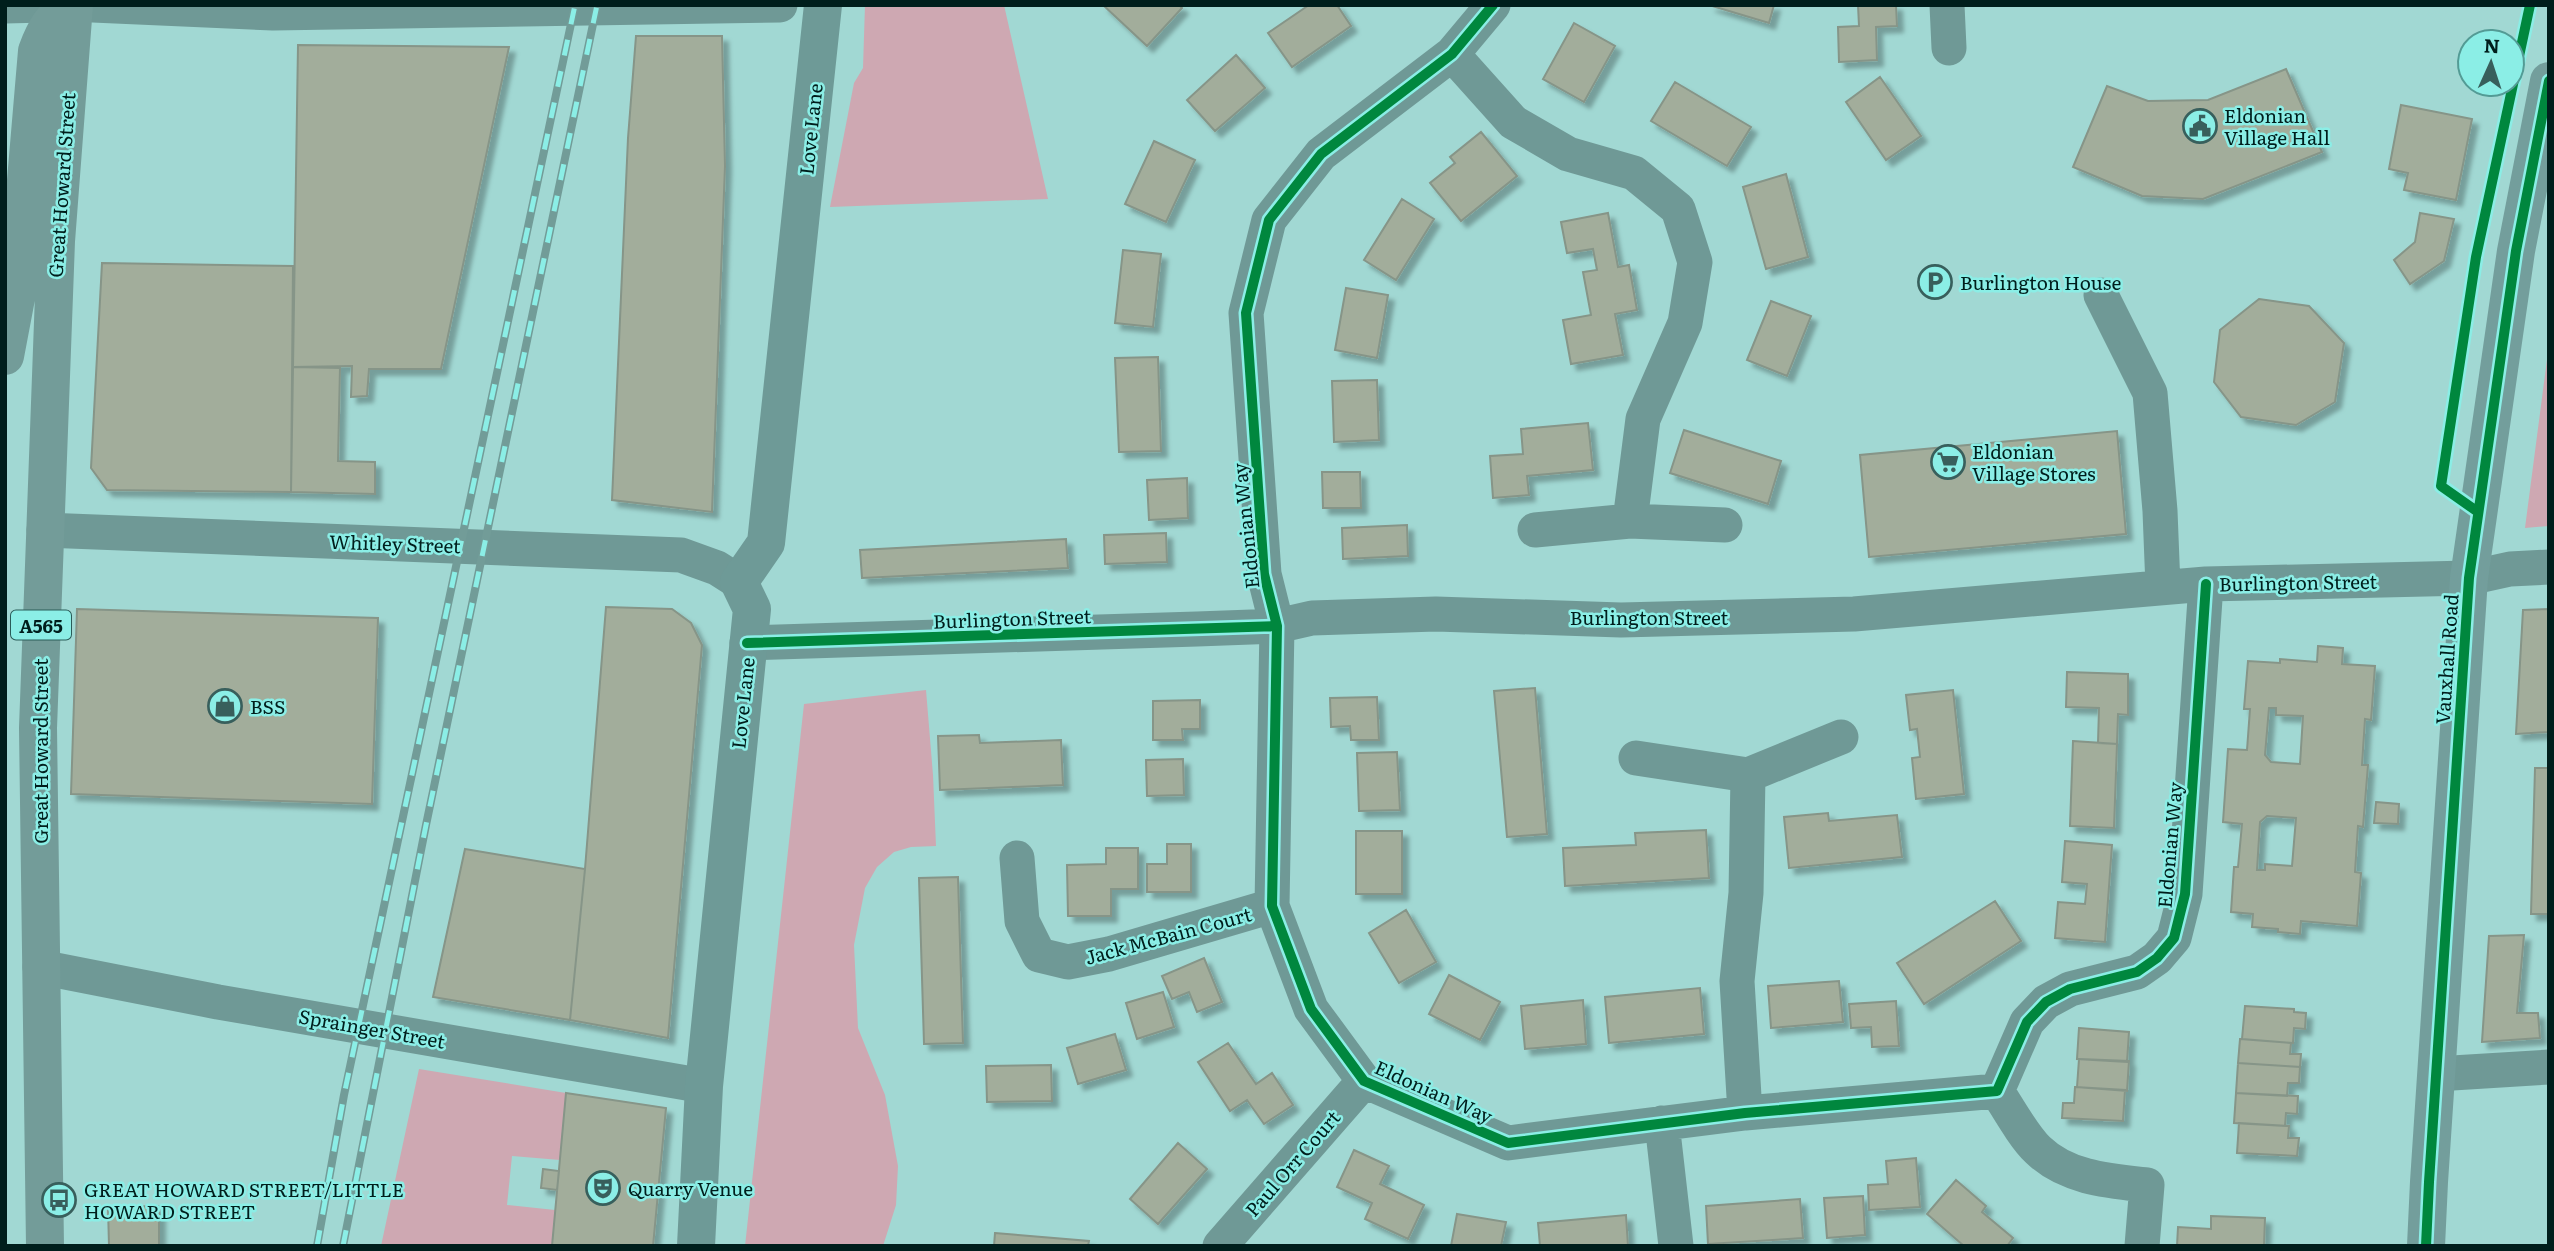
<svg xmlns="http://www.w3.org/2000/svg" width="2554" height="1251" viewBox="0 0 2554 1251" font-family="Literata,serif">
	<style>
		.green { fill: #cea8b2 }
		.building { fill: #a2ad9b; stroke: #869588; stroke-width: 2; fill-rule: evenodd; filter: url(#shadow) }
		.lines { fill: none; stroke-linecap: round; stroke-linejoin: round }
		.street { stroke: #6f9996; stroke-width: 35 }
		.secondary { stroke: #6e9a97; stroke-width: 38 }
		.primary { stroke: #739e9c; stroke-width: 38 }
		.highway { stroke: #739c99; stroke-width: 38 }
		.rail-casing { stroke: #729c98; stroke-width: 8 }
		.rail { stroke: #8beee6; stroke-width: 5; stroke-dasharray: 16; stroke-linecap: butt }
		.cycleway-casing { stroke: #8beee6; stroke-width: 15 }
		.cycleway { stroke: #00873e; stroke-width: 10 }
		.labels { text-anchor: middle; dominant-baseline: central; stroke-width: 5; stroke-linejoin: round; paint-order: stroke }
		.shield { fill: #8beee6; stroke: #2a5c59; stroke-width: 2 }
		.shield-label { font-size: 18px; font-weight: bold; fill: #001e1c }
		.poi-label { font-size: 19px; fill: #001e1c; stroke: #8beee6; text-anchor: start }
		.street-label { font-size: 19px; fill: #001e1c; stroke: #8beee6 }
	</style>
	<defs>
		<filter id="shadow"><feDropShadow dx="6" dy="6" stdDeviation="2" flood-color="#0004"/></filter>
	</defs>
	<rect width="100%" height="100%" fill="#a1d8d3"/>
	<path class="green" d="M865,5H1004L1048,199L830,207L854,83L863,68Z
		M2549,344V526L2525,528Z
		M926,690L933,775L936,846L911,847L894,852L877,867L865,888L854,945L858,1028L885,1095L898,1166L896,1205L883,1246H745L804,704Z
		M419,1069L566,1093L560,1160L512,1156L507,1205L555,1210L552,1246H381Z"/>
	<path class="building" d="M1103,5H1179L1182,8L1147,46Z
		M1309,5H1337L1351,26L1292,67L1268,33Z
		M1709,5H1774L1769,23Z
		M1858,5H1896L1897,26L1876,27L1877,60L1839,62L1838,27L1859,26Z
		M1574,23L1615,46L1584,102L1543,79Z
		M636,36H722L725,166L712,512L612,500L628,138Z
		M298,45L509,47L441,369H369L367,396L351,397L352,366L293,367Z
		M1236,55L1265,88L1215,131L1187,100Z
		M2286,69L2322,152L2203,199L2142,196L2073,167L2107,86L2148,101L2208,100Z
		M1880,77L1921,136L1886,160L1846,102Z
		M1675,82L1751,127L1727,166L1651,121Z
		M2401,105L2472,119L2456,200L2404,190L2408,173L2389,169Z
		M1481,132L1517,176L1461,221L1430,183L1455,163L1450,157Z
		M1154,141L1195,160L1166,222L1125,204Z
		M1786,174L1808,257L1766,269L1743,187Z
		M1402,199L1434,219L1396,280L1364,260Z
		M1608,213L1618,267L1629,265L1637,310L1615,314L1623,355L1571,364L1563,320L1591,315L1583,272L1597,270L1593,249L1567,253L1561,222Z
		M2420,213L2454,219L2444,261L2410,284L2394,260L2415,242Z
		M1123,250L1161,254L1153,327L1115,323Z
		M102,263L293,266L291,492L107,490L91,468Z
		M1346,288L1388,295L1377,358L1335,350Z
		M2259,299L2309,306L2344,343L2335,402L2296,425L2241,417L2214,382L2220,330Z
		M1771,301L1811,316L1787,376L1747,360Z
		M1158,357L1161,451L1119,452L1115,358Z
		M293,367L340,368L338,461L375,462V494L291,492Z
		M1377,380L1379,440L1334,442L1332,381Z
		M1588,423L1593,470L1527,476L1529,495L1493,498L1490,456L1523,454L1521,429Z
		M1684,430L1781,461L1768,504L1670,473Z
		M2117,431L2126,534L1869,557L1860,455Z
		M1322,472H1360L1361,508H1323Z
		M1187,478L1188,518L1149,520L1147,480Z
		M1407,525L1408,556L1343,559L1342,528Z
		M1166,533L1167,562L1105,564L1104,535Z
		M1066,539L1068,568L862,578L860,550Z
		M606,607L672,609L691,623L702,645L668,1038L570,1020L585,869Z
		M77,609L378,618L372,804L71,794Z
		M2549,609V732L2516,734L2523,610Z
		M2318,646L2343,648L2342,664L2375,666L2371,720L2365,719L2362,765H2368L2363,827L2358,826L2355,872L2361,873L2357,926L2301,921L2300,934L2278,932V929L2252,927L2253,914L2231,912L2234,867H2238L2242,824L2223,822L2228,749L2247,750L2250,709H2244L2248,661L2280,663V659L2317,662ZM2269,708H2276V715L2303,716L2300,764L2271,762L2265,755ZM2267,816L2296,818L2292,866L2265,864V870H2257L2260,822Z
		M2067,672L2128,674V715L2118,714L2117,744L2098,743L2099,708L2066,707Z
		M1535,688L1547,834L1507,837L1494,691Z
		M1953,690L1964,794L1916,799L1912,758L1920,757L1917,729L1910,730L1906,695Z
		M1377,697L1379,740H1351L1350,726L1331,727L1330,698Z
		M1200,700V729H1182L1183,740H1153V701Z
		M979,735L980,743L1061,740L1063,785L940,790L938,736Z
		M2073,741L2117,744L2114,828L2070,826Z
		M1397,752L1400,810L1359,811L1357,753Z
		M1183,759L1184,795L1147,796L1146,760Z
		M2535,768H2549V914H2531Z
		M2376,802L2399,804L2398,824L2374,823Z
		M1828,813L1829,821L1897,815L1902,857L1789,868L1784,817Z
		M1706,830L1709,878L1565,886L1563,848L1636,845L1635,833Z
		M1356,831H1402V894H1356Z
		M2065,841L2112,845L2105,942L2055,938L2058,902L2085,904L2087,884L2062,882Z
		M1167,844H1191V892H1147V864H1167Z
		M1106,848H1138V889H1111V916H1068L1067,865L1106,864Z
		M465,849L585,869L570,1020L433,997Z
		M958,877L963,1043L924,1044L919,878Z
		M1995,901L2021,941L1924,1004L1897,963Z
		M1406,910L1436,962L1399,983L1369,933Z
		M2524,935L2517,1013H2538L2540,1038L2482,1042L2489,936Z
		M1204,958L1222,1002L1197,1012L1189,992L1172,999L1162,976Z
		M1449,975L1500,1002L1480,1040L1429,1014Z
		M1839,981L1843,1022L1771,1028L1768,986Z
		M1700,988L1704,1034L1609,1043L1605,997Z
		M1163,992L1174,1027L1137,1039L1126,1003Z
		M1583,1000L1586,1044L1525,1049L1521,1006Z
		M1896,1001L1899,1046L1872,1047L1871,1027L1851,1028L1849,1004Z
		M2245,1006L2294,1009V1012L2306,1013L2305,1029L2294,1028L2293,1043L2242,1039Z
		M2079,1028L2129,1032L2127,1062L2077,1059Z
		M1115,1034L1126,1070L1078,1084L1067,1048Z
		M2240,1039L2291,1043L2290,1054H2301L2300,1067L2238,1063Z
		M1228,1043L1256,1084L1272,1073L1293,1105L1264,1124L1247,1100L1230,1111L1198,1062Z
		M2079,1059L2129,1061L2127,1091L2077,1087Z
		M2238,1063L2300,1067L2299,1083H2288L2287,1096L2236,1093Z
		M1051,1065L1052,1101L987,1102L986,1066Z
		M2075,1087L2125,1090L2123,1121L2062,1118L2063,1103H2074Z
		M566,1093L666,1108L653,1246H552Z
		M2236,1093L2298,1096L2297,1114L2286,1113L2285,1126L2234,1123Z
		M2239,1123L2289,1126L2288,1138H2299L2297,1156L2237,1153Z
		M1178,1143L1207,1169L1158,1224L1130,1199Z
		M1354,1150L1389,1166L1380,1184L1424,1205L1408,1239L1365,1219L1372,1203L1337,1187Z
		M1916,1158L1920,1207L1869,1210L1868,1185L1888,1184L1886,1161Z
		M543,1169L559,1171L557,1190L541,1188Z
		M1956,1180L1986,1206L1982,1212L2013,1238L2007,1246H1964L1927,1214Z
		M1863,1196L1865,1235L1827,1238L1824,1198Z
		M1800,1199L1803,1238L1708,1244L1706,1206Z
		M159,1206V1246H109L108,1207Z
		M1457,1214L1506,1222L1501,1246H1451Z
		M1626,1215L1628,1246H1540L1538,1223Z
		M2211,1216L2265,1218L2264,1246H2177L2178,1227L2211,1229Z
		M995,1233L1089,1241L1088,1246H994Z"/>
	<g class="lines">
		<path class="street" d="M93,5L273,13L780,5
			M1493,5L1452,54L1321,154L1269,220L1246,313L1264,574L1277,626L1272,906L1311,1009L1364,1081L1508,1143L1745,1113L1997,1091L2027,1022L2046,1002L2070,989L2137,972L2157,958L2174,938L2185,894L2206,584
			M1947,5L1949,48
			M5,6L46,5
			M1452,54L1513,122L1568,154L1634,173L1678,209L1695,262L1685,323L1643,419L1630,521
			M2101,295L2150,393L2160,511L2163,587
			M44,530L681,555L717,568L739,582
			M1535,530L1630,521L1725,525
			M747,643L1197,629L1277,626L1312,618L1436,614L1621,620L1854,614L2206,584L2469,578L2510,569L2549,567
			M1636,758L1748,775L1746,893L1737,981L1745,1113
			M1748,775L1841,737
			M1017,858L1022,921L1039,955L1068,962L1109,954L1272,906
			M40,967L218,1002L704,1086
			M2436,1074L2549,1067
			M1997,1091C2008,1108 2024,1137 2038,1150C2067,1178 2109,1181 2147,1185L2142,1246
			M1662,1123L1676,1246
			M1220,1246L1364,1081"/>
		<path class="secondary" d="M696,1246L704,1086L752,609L739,582L766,543L823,5"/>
		<path class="primary" d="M2426,1246L2429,1182L2469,578L2516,251L2549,81"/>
		<path class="highway" d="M5,356L16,298L37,51C44,32 53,14 73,5
			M45,1246L38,728L56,241L74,5"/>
		<g class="rail-casing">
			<path id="rail" d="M317,1246L344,1095L575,5
				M343,1246L426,825L597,5"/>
		</g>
		<use href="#rail" class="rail"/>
		<g class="cycleway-casing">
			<path id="cycleway" d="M1493,5L1452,54L1321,154L1269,220L1246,313L1264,574L1277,626L1272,906L1311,1009L1364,1081L1508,1143L1745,1113L1997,1091L2027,1022L2046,1002L2070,989L2137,972L2157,958L2174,938L2185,894L2206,584
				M2478,512L2441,486L2476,257L2530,5
				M747,643L1277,626
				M2426,1246L2429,1182L2469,578L2516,251L2549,81"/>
		</g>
		<use href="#cycleway" class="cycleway"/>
	</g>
	<defs>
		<g id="civic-ring" transform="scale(1.75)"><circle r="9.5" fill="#8beee6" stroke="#385f5c" stroke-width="1.5"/><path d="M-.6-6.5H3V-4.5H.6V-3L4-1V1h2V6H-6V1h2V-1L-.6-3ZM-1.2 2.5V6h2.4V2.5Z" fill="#385f5c"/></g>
		<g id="parking-ring" transform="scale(1.75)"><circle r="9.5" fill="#8beee6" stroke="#385f5c" stroke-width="1.5"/><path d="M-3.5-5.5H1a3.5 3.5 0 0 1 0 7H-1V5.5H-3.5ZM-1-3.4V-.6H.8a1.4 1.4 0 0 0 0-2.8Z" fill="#385f5c"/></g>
		<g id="supermarket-ring" transform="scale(1.75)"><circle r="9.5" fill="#8beee6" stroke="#385f5c" stroke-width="1.5"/><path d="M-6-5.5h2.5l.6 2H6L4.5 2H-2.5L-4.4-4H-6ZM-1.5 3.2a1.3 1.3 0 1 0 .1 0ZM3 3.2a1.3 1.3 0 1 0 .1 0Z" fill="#385f5c"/></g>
		<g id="shop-ring" transform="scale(1.75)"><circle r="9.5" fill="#8beee6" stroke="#385f5c" stroke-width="1.5"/><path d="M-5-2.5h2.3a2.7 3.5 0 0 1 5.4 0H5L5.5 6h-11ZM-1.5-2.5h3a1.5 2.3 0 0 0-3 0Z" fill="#385f5c"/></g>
		<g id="theatre-ring" transform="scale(1.75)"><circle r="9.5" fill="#8beee6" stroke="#385f5c" stroke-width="1.5"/><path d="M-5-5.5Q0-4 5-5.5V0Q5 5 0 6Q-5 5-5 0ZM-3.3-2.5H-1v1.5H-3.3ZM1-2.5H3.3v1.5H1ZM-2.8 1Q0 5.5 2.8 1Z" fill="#385f5c"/></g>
		<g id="bus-ring" transform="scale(1.75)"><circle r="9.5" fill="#8beee6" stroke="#385f5c" stroke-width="1.5"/><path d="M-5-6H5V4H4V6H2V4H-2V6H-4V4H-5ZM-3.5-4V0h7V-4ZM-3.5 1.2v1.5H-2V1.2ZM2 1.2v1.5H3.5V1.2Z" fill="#385f5c"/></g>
	</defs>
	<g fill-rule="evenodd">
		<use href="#civic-ring" x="2200" y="126"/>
		<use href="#parking-ring" x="1935" y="282"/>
		<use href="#supermarket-ring" x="1948" y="462"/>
		<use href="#shop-ring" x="225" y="706"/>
		<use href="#theatre-ring" x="603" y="1188"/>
		<use href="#bus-ring" x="59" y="1200"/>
	</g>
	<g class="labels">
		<rect class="shield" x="11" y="610.5" width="60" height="29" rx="5"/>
		<g class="shield-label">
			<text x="41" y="625">A565</text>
		</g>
		<g class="poi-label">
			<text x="2224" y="115">Eldonian<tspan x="2224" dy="22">Village Hall</tspan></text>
			<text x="1960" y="282">Burlington House</text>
			<text x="1972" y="451">Eldonian<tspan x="1972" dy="22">Village Stores</tspan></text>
			<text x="250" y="706">BSS</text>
			<text x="628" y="1188">Quarry Venue</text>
			<text x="84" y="1189">GREAT HOWARD STREET/LITTLE<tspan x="84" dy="22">HOWARD STREET</tspan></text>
		</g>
		<g class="street-label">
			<text transform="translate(810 129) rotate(-84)">Love Lane</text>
			<text transform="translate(61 185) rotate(-86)">Great Howard Street</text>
			<text transform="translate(1245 526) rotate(-96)">Eldonian Way</text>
			<text transform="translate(395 543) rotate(2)">Whitley Street</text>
			<text transform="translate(2298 582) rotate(-1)">Burlington Street</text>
			<text x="1649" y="617">Burlington Street</text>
			<text transform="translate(1012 618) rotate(-2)">Burlington Street</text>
			<text transform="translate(2446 659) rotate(-86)">Vauxhall Road</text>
			<text transform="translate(742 703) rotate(-84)">Love Lane</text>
			<text transform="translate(40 751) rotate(-90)">Great Howard Street</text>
			<text transform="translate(2169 845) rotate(-85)">Eldonian Way</text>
			<text transform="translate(1168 935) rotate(-15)">Jack McBain Court</text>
			<text transform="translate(372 1028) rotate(10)">Sprainger Street</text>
			<text transform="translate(1434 1091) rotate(24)">Eldonian Way</text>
			<text transform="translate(1292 1163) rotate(-49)">Paul Orr Court</text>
		</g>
	</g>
	<rect width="2554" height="1251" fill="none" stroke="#001e1c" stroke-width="14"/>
	<g transform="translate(2491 63) rotate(3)"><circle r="33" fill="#8beee6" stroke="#539b95" stroke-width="2"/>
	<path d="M0-5L12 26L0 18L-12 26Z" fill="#385f5c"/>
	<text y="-10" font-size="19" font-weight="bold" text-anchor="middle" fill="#001e1c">N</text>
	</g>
</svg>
